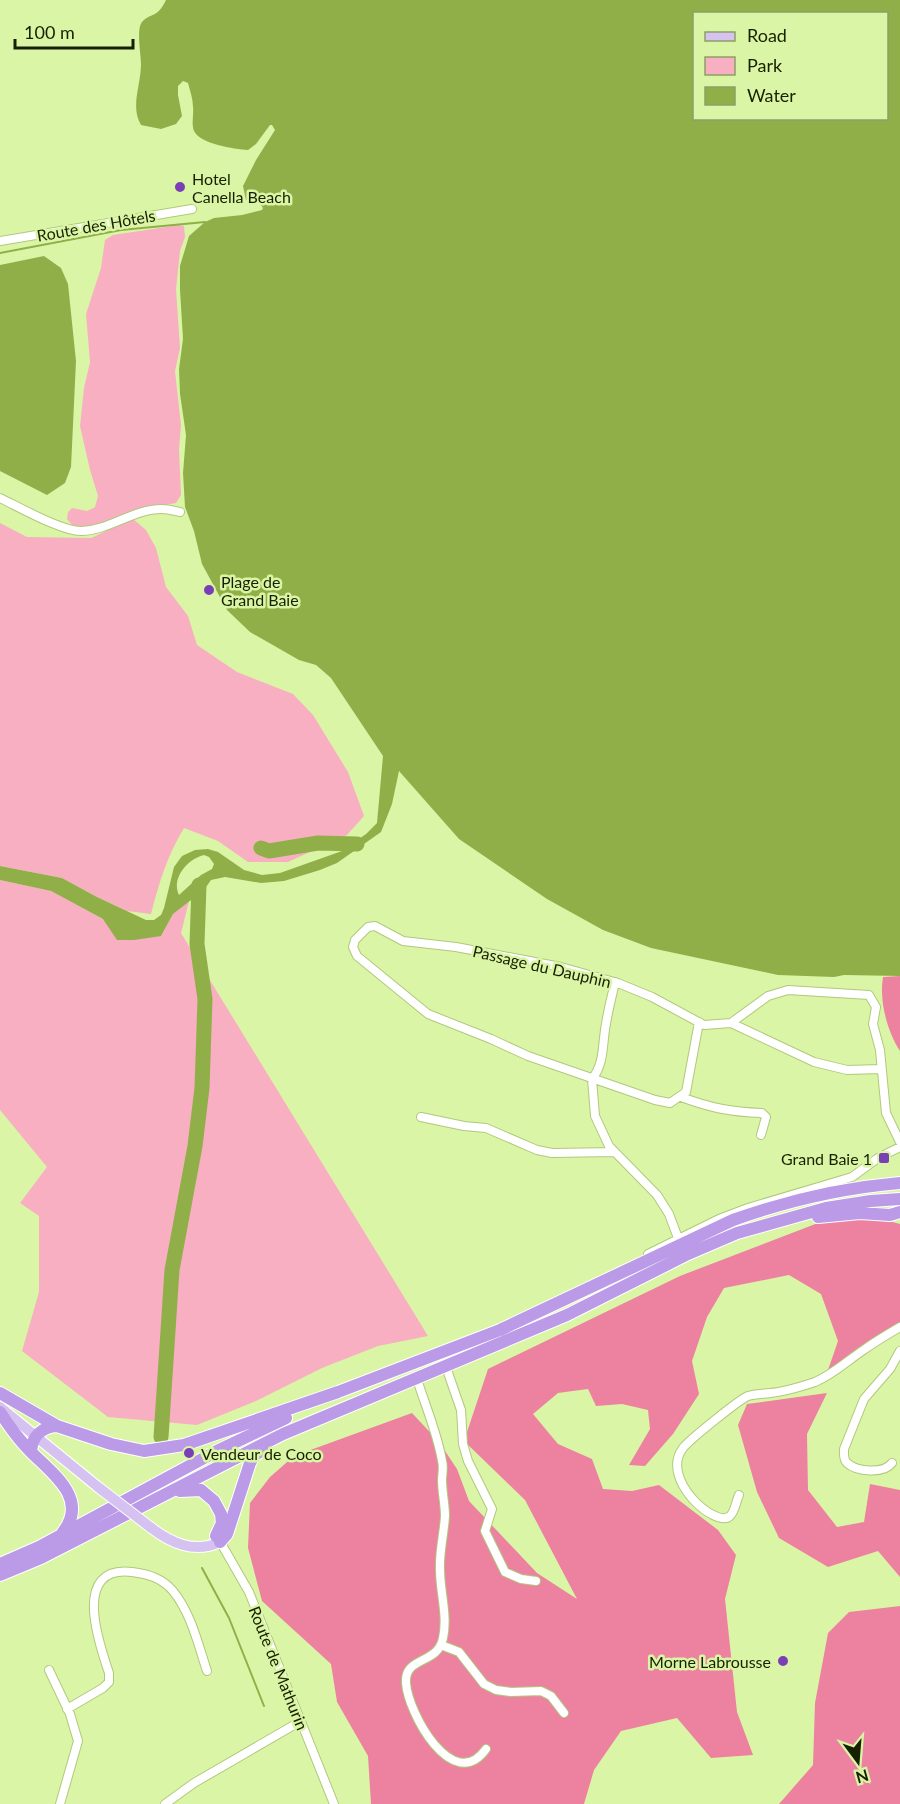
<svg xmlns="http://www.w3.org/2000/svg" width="900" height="1804" viewBox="0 0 900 1804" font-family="Lato,sans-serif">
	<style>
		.green { fill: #f8afc1 }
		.forest { fill: #ed82a0 }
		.water { fill: #91af48; fill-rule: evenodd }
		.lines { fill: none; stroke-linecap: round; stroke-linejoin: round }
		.stream { stroke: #91af48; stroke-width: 2 }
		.river { stroke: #91af48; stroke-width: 15 }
		.minor-casing { stroke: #b0c97c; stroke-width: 10 }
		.major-casing { stroke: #fff; stroke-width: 12 }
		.highway-casing { stroke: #fff; stroke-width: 14 }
		.minor { stroke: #fff; stroke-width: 8 }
		.major { stroke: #d6c2f1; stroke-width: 10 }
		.highway { stroke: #bb9ae7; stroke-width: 12 }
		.major-bridge-casing { stroke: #fff; stroke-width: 12; stroke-linecap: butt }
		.major-bridge { stroke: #d6c2f1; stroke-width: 10 }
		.poi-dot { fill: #7a3fb5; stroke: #dbf5a6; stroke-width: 2 }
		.labels { text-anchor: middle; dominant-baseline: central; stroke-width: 5; stroke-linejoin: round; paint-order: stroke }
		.poi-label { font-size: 16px; fill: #172001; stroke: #dbf5a6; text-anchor: start }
		.street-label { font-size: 16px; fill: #172001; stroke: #dbf5a6 }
	</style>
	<rect width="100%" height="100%" fill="#dbf5a6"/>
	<path class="green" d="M179,225L184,226L185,237L180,251L176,289L180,348L175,371L181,425L179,450L181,495L176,503L137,510L95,526H73L67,519L68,512L72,508L87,511L95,507L98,496L90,470L80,426L84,388L90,362L86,314L101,268L105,240L113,235Z
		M133,519L146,530L156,548L166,587L188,616L197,645L237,672L293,694L313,715L348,772L364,816L347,835L288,862H248L218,841L184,828C167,856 159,883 151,914L127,911L97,897L62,878L0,866V523L27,537L91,538Z
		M0,880L51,891L103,919L161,936L173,914L189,901L181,933L428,1336L378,1346L322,1368L256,1401L197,1425L108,1417L22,1351L39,1292V1216L20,1203L47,1167L0,1110Z"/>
	<path class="forest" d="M900,976V1051C887,1031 879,1001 883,977Z
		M878,1218L900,1224V1325L827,1373L838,1341L821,1294L789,1275L724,1288L707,1317L692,1361L699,1394L673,1434L645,1466L629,1465L650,1429L648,1410L622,1404L596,1406L588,1389L558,1393L533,1414L558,1444L592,1459L603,1489L632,1491L659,1485L718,1530L736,1555L725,1599L737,1712L753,1755L711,1758L677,1718L621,1731L594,1770L584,1804H371L368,1756L337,1702L331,1664L262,1601L248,1548L250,1503L270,1477L294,1456L412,1413L439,1442L457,1469L469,1501L537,1573L577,1599L525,1500L464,1441L488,1369L680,1276L818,1223Z
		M827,1393L807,1434L808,1490L837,1527L864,1522L870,1484L900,1490V1577L878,1551L828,1567L779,1538L757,1492L738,1425L747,1404Z
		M900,1606V1804H779L813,1765L815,1703L828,1633L849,1612Z"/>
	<path class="water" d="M166,0H900V976L844,975L834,977L778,975L651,948L603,930L547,899L459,839L399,771L392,804L381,832L337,863L320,870L284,881L261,883L225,877L211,880L204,890L173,914L161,936L134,940H117L103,919L51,891L0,880V866L62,878L97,897L146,920H154L161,915L164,908L174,867L182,856L195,850L208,849L218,852L244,870L262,875L280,873L342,851L366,834L377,823L383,756L331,678L316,665L299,660L250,632L227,610L202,564L194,531L185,507L183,473L186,435L180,394L179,369L183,339L180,290V266L189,236L205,222L214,218L242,215L262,210L263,208L260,204L246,200L243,186L256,160L275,130L272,125H270L256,144L248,150C234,149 200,144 194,131C191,123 194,115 193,107C193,99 190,91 188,83L183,81L178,86V95L182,116L176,124L161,129L141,125C130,107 141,85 141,64C141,55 136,29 142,22C151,12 157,19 166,0ZM694,14H886V118H694ZM204,855L209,857L214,864L212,869L201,875L179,895C171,879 187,859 204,855Z
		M44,256L61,268L68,284L76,361L71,467L65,483L47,495L0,471V265Z"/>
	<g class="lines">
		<path class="stream" d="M0,253L121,230L205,222
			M202,1568L229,1618L264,1706"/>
		<path class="river" d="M261,848L269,851L318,843L357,844
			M161,1437L172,1270L195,1146L202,1088L205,999L197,944L199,885"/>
		<g class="minor-casing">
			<path id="minor" d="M0,241L192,209
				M0,498C19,507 63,532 82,531C110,530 133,509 162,509C168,509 175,511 180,512
				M615,982C612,996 608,1010 606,1024C602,1043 605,1063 592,1079L595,1116L609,1146L657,1195L669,1214L678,1238
				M699,1022L686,1092L670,1103L655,1100L528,1056L491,1039L428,1014L357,956L353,947L355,940L368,927L375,926L403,941L456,947L561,967L618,983L652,997L704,1025L731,1023L768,996L788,990L869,995L876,1007L873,1024L880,1050L886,1113L900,1142
				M731,1023L814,1062L847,1070L881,1069
				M681,1097C711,1108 731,1112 762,1113L766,1117L761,1135
				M421,1117L464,1126L486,1128L537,1150L552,1153L614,1152
				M648,1254L719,1219L748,1208L852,1177L878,1158L900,1147
				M446,1367L461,1410L463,1444L468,1461L492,1509L485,1531L505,1572L521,1579L536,1581
				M417,1379C425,1405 438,1435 442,1461C444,1467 442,1474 442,1480C442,1492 445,1504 445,1516C444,1534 439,1552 440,1570C440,1592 448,1616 443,1638C438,1665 404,1656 406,1683C408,1713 453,1795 486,1749
				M892,1463C884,1474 857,1472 847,1463C843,1459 844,1454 844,1449L864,1399L890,1369L900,1351
				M739,1495C736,1501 735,1512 730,1516C716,1529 659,1479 683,1448C689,1440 740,1399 748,1396C755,1394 763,1394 770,1393C783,1392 803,1386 815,1382C834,1374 848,1360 865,1349C876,1341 888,1334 900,1327
				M218,1538L249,1592L334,1804
				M441,1645L459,1652L484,1684L496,1690L511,1692L541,1691L551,1696L564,1713
				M49,1670L70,1714L78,1741L60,1804
				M67,1709L103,1688L109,1682V1673C98,1641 72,1565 132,1572C148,1574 162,1578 173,1591C191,1613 198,1644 207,1671
				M165,1804L194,1783L301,1721"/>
		</g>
		<g class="major-casing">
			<path id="major" d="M0,1407L98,1487
				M150,1527C171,1543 194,1554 220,1542"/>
		</g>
		<g class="highway-casing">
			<path id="highway" d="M818,1217L860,1213L890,1215L900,1212
				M0,1393L57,1426L111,1444L144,1451L184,1445L338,1392L500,1330L733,1220C789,1200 841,1188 900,1183
				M0,1412C9,1426 19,1440 31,1452C53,1474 89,1499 63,1532
				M31,1452C32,1436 42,1427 57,1426
				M180,1491L201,1490L214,1501L221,1514L222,1523L216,1536
				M220,1542L227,1534L250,1463L254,1456L265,1448
				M0,1564L39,1547L217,1451L286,1418
				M0,1575L41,1558L283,1434L567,1315L688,1254L737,1233L826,1208L871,1201L900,1199"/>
		</g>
		<use href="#minor" class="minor"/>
		<use href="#major" class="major"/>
		<use href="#highway" class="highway"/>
		<g class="major-bridge-casing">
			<path id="major-bridge" d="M98,1487L150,1527"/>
		</g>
		<use href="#major-bridge" class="major-bridge"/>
	</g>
	<g class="poi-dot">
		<circle cx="180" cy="187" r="6"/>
		<circle cx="209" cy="590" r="6"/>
		<rect x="878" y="1152" width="12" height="12" rx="3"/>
		<circle cx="189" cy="1453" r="6"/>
		<circle cx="783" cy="1661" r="6"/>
	</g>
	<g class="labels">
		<g class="poi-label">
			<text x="192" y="178">Hotel<tspan x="192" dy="18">Canella Beach</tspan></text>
			<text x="221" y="581">Plage de<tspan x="221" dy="18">Grand Baie</tspan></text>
			<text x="872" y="1158" text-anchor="end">Grand Baie 1</text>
			<text x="201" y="1453">Vendeur de Coco</text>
			<text x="771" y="1661" text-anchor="end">Morne Labrousse</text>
		</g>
		<g class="street-label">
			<text transform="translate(96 225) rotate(-10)">Route des Hôtels</text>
			<text transform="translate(542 966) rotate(13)">Passage du Dauphin</text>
			<text transform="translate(279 1668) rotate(68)">Route de Mathurin</text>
		</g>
	</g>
	<rect x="693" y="12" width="195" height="108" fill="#dbf5a6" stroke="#8da064" stroke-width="1.5"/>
	<rect x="705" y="32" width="30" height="9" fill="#d6c2f1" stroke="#8da064" stroke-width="1.5"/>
	<text x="747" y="42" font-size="18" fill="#172001">Road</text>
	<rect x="705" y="57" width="30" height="18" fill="#f8afc1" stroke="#8da064" stroke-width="1.5"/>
	<text x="747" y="72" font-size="18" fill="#172001">Park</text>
	<rect x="705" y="87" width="30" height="18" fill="#91af48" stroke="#8da064" stroke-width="1.5"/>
	<text x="747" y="102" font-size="18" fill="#172001">Water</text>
	<g transform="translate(858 1762) rotate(164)" stroke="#dbf5a6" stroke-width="4.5" paint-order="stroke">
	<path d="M0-4.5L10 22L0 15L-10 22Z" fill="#172001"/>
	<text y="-9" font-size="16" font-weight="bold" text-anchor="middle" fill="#172001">N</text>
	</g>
	<path d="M15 39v9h118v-9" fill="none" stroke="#172001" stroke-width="3"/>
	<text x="24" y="39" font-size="18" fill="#172001" stroke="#dbf5a6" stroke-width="4.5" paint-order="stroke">100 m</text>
</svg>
